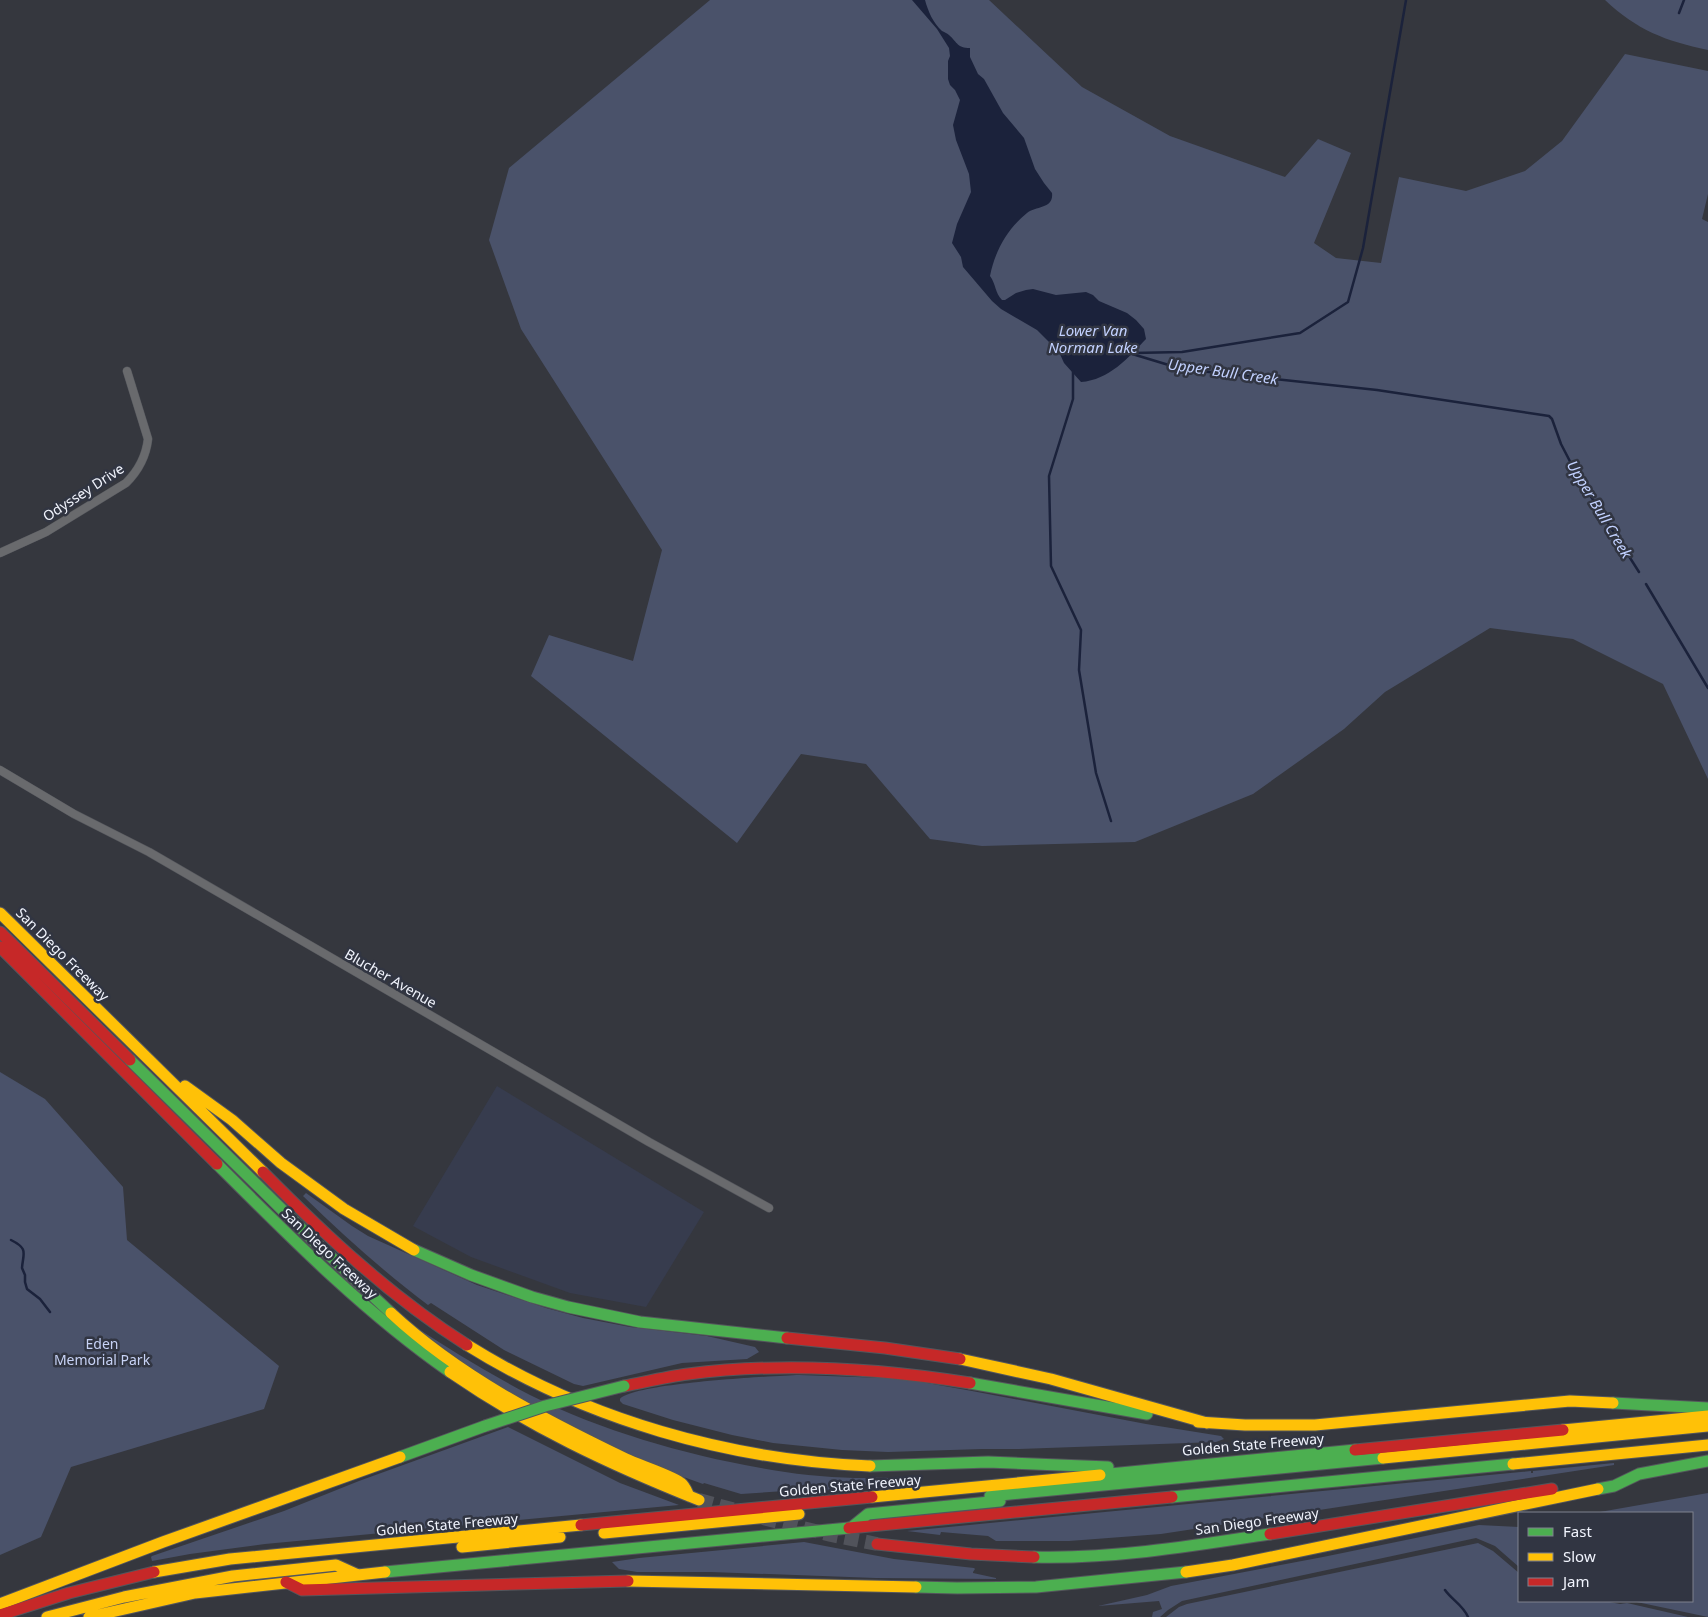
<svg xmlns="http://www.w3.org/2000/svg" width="1708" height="1617" viewBox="0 0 1708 1617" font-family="'Noto Sans',sans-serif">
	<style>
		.built { fill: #373c4e }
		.green { fill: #4a526a }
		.water { fill: #1b223b }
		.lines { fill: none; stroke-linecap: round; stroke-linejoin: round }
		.stream { stroke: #1b223b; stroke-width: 2.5 }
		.highway-tunnel { stroke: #51535b; stroke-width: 14; stroke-dasharray: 14 7; stroke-linecap: butt }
		.street-casing { stroke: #54565c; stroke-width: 9 }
		.fast-casing { stroke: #54565c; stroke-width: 13 }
		.slow-casing { stroke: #54565c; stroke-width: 13 }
		.jam-casing { stroke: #54565c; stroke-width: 13 }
		.street { stroke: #696a6d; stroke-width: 8 }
		.fast { stroke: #4caf50; stroke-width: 11 }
		.slow { stroke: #ffc107; stroke-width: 11 }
		.jam { stroke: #c62828; stroke-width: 11 }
		.fast-bridge-casing { stroke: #54565c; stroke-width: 13; stroke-linecap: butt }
		.fast-bridge { stroke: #4caf50; stroke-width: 11 }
		.labels { text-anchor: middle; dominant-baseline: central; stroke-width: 5; stroke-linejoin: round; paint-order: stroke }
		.street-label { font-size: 14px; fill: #f1f4fd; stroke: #313542 }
		.park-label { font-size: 14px; fill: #c7d2f5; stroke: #313542 }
		.water-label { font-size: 15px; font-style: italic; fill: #c2d1ff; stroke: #313542 }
	</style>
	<rect width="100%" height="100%" fill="#35373e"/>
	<path class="built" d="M497,1086L704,1212L646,1307L570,1293L471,1257L413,1226Z"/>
	<path class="green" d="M710,0H989L1082,87L1170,136L1285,177L1318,139L1351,153L1314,243L1336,258L1381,263L1399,177L1466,191L1525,171L1562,141L1625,54L1708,71V194L1702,219L1708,222V779L1663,684L1573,639L1490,628L1385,692L1344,729L1253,794L1135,842L982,846L930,839L866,764L801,754L737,843L531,676L549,635L633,661L662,550L521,329L489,240L509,168Z
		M1605,0H1708V50C1665,41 1637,30 1605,0Z
		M0,1072L45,1099L123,1187L127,1240L279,1366L264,1409L71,1467L41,1537L0,1555Z
		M306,1193L352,1226L368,1236L477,1285L546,1308L583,1318L630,1327L707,1336L755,1347L759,1352L747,1359L682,1363L583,1386L574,1384L504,1350L431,1303L428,1305C384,1272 343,1235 303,1196Z
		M409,1323C449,1349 488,1373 530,1395C602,1431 682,1454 761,1468C792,1474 824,1477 855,1478C867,1478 891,1477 900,1479L812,1493L785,1491L741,1494L704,1483L703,1484L678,1475L597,1441L490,1382Z
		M799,1375L884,1378L916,1381L972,1391L1146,1424L1221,1436L1224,1439L1216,1442L1019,1449H982L888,1452L842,1450L773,1443L732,1435L673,1420L623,1404L620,1401V1399C633,1383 773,1376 799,1375Z
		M508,1427L620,1483L679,1505L265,1544L190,1554L152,1561L151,1557L152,1556L284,1511L359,1481Z
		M1614,1463V1465L1161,1534L1069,1541H996L988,1536L941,1532L940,1535L907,1531L1531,1471V1473H1533V1471Z
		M1708,1493V1617L1632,1601H1692V1513H1594Z
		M1479,1525L1519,1527V1567L1495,1546L1476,1538L1182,1601L1168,1610L1160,1617H1152L1153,1612L1162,1609L1159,1601L1098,1606L1147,1595L1171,1586L1323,1557Z
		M804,1542L894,1559L974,1568L975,1569L973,1572V1573L996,1578V1579L876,1578L711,1572H637L619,1569L612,1562L639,1558Z
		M1478,1543L1493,1551L1519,1573V1601H1605L1620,1604L1627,1603L1688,1617H1166L1179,1607L1187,1604Z"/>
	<path class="water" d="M912,0H925C928,11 933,23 942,31C944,32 947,33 949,35C958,43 957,48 970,48V57L978,74L984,79L1003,113L1024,138L1035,169L1044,183L1052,193C1054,209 1036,206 1027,213C1007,229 995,251 990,276C996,284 995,293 1002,300H1005L1016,293L1026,290L1033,289L1056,295L1086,292L1093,295L1099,301L1127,313L1136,320L1144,329L1146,339C1128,358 1109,380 1081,382L1064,363L1059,352L1037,330L1001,309L992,301L963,267L961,257L952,243L957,224L971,192L969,174L956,140L953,125L960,100L955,90L950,85L948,79V61L950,56L949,48L937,29Z"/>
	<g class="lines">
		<path class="stream" d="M1679,13L1684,0
			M1129,353L1172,366L1200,371L1377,390L1549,416L1552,419L1561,444L1576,473L1639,572
			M1133,353L1182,352L1300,333L1348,302L1363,248L1406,0
			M1073,371V399L1049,476L1051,566L1081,630L1079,670L1096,773L1111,821
			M1646,584L1708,688
			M11,1240C29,1249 23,1253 22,1268L25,1275V1282L27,1289L40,1299L50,1312
			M1445,1590C1452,1600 1463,1605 1468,1617"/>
		<path class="highway-tunnel" d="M699,1500L735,1510
			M763,1518L831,1535L877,1544"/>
		<g class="street-casing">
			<path id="street" d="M0,553L46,532L126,483C139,470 146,457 148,439L127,371
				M0,770L74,814L149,852L649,1142L769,1208"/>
		</g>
		<g class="fast-casing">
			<path id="fast" d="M130,1060L315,1242L391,1313
				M217,1164C291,1238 364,1312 450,1372
				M414,1250L471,1275L532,1297L568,1307L640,1322L787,1338
				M970,1383L1147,1414
				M1613,1403L1708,1408
				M400,1457L485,1426
				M870,1466L988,1462L1108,1467
				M1100,1475L1355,1450
				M1598,1489L1614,1486L1639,1474L1708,1461
				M990,1496L1383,1458
				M1172,1497L1513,1464
				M852,1527L868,1514L1000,1501
				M1034,1557C1113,1559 1192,1546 1270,1534
				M385,1572L849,1528
				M916,1587L957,1588L1036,1587L1186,1572"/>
		</g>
		<g class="slow-casing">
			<path id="slow" d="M0,913L263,1172
				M185,1086L232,1120L281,1163L344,1209L414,1250
				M391,1313C459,1376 543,1419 626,1459C636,1464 676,1477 681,1483C685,1486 687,1492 689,1496
				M467,1345C587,1420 729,1460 870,1466
				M960,1359L1051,1379L1207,1423
				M450,1372C530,1427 609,1464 699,1500
				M1198,1422L1245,1425H1315L1570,1401L1613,1403
				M1563,1430L1708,1416
				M1383,1458L1708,1426
				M1513,1464L1708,1445
				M872,1497L1100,1475
				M604,1533L799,1514
				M462,1547L560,1537
				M154,1572L230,1559L581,1525
				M1186,1572L1233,1565L1598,1489
				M628,1581L916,1587
				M0,1604L163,1542L400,1457
				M47,1617L124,1597L233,1576L336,1565L358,1575
				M89,1617L195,1593L385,1572"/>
		</g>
		<g class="jam-casing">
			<path id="jam" d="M0,932L130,1060
				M0,947L217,1164
				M263,1172C326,1236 391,1297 467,1345
				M787,1338L885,1348L960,1359
				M624,1386C645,1382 666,1377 688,1374C782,1362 877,1368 970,1383
				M1355,1450L1563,1430
				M581,1525L872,1497
				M849,1528L1172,1497
				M1270,1534L1552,1489
				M877,1544L971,1554L1034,1557
				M286,1582L302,1590L628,1581
				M0,1615L69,1593L154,1572"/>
		</g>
		<use href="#street" class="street"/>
		<use href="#fast" class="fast"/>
		<use href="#slow" class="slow"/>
		<use href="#jam" class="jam"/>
		<g class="fast-bridge-casing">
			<path id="fast-bridge" d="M485,1426L545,1406L624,1386"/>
		</g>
		<use href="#fast-bridge" class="fast-bridge"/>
	</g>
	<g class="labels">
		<g class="street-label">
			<text transform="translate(83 492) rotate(-33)">Odyssey Drive</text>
			<text transform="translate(63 954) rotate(45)">San Diego Freeway</text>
			<text transform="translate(391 978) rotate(30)">Blucher Avenue</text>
			<text transform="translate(330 1253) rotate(43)">San Diego Freeway</text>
			<text transform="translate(1253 1444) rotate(-5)">Golden State Freeway</text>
			<text transform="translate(850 1485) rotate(-5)">Golden State Freeway</text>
			<text transform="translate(1257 1521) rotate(-8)">San Diego Freeway</text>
			<text transform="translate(447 1524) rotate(-5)">Golden State Freeway</text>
		</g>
		<g class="park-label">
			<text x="102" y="1343">Eden<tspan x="102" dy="16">Memorial Park</tspan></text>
		</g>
		<g class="water-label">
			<text x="1093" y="330">Lower Van<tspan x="1093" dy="17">Norman Lake</tspan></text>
			<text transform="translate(1223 371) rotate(8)">Upper Bull Creek</text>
			<text transform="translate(1600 509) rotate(59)">Upper Bull Creek</text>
		</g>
	</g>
	<rect x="1518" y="1512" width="175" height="90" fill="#313542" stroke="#7e818d"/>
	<rect x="1528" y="1528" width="25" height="8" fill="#4caf50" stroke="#7e818d"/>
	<text x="1563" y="1537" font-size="15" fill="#f1f4fd">Fast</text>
	<rect x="1528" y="1553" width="25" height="8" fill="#ffc107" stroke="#7e818d"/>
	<text x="1563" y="1562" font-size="15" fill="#f1f4fd">Slow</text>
	<rect x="1528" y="1578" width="25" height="8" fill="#c62828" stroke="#7e818d"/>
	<text x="1563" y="1587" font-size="15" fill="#f1f4fd">Jam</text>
</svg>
